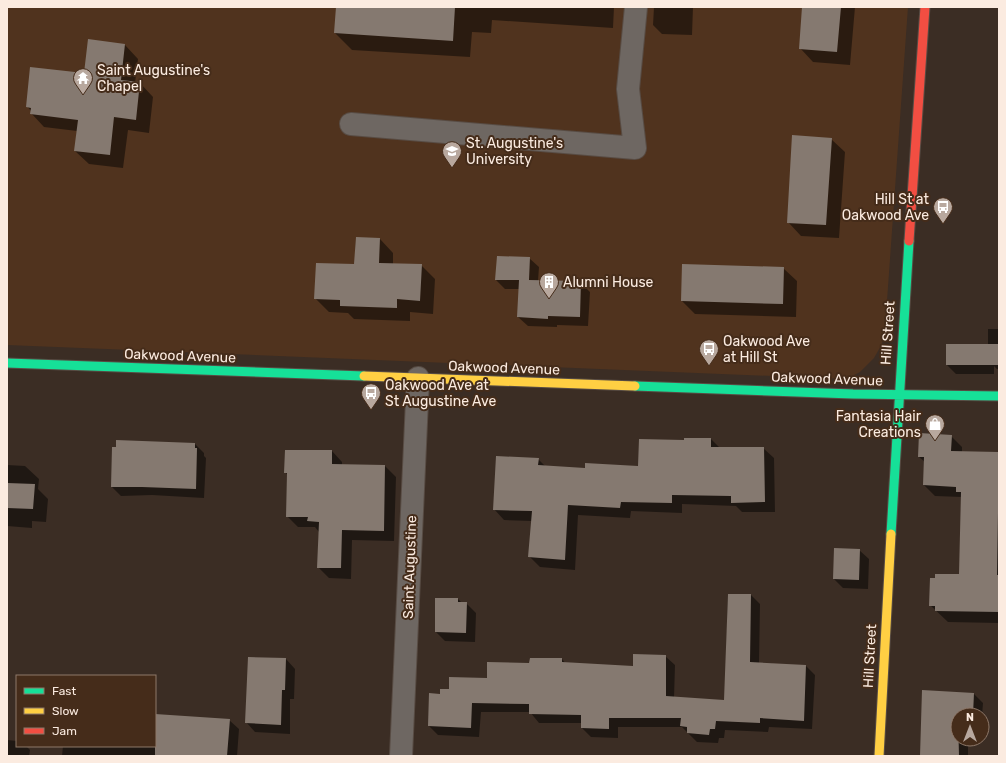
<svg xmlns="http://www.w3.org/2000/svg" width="1006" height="763" viewBox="0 0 1006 763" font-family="Rubik,sans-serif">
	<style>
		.built { fill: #50331e }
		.shadow { fill: #0007 }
		.building { fill: #857970 }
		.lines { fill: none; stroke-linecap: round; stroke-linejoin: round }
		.street-casing { stroke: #584c44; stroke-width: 24 }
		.fast-casing { stroke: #584c44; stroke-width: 11 }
		.slow-casing { stroke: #584c44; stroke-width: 11 }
		.jam-casing { stroke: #584c44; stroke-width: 11 }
		.street { stroke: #6e6762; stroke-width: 22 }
		.fast { stroke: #16e098; stroke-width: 9 }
		.slow { stroke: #ffcf43; stroke-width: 9 }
		.jam { stroke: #f24e42; stroke-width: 9 }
		.labels { text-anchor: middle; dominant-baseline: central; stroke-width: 4; stroke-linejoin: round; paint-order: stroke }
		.poi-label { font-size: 14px; fill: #fbebe0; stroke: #452c1a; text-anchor: start }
		.street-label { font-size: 14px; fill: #fbebe0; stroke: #452c1a }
	</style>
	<rect width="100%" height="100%" fill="#3b2d24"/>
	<path class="built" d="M7,7H908L885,329L882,344L874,358L860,372L846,379L7,345Z"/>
	<path class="shadow" d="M337,7H614L613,28L492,20L491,33L472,32L470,57L352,50L335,33Z
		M654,7H693L692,35L662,34L653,25Z
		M803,7H855L850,65L813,62L800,48Z
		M89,41L125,45L138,59L135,83H140L153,97L149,133L128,130L123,168L89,164L75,151L77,131L44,127L31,113V111L27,106L85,74Z
		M831,139L845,152L839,238L801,236L788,222Z
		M356,238L380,239L393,253V264L421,265L435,279L433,314L410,312V321L354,319L348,313L329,312L315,298L355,265Z
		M529,258L539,267L538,281L580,282L590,292L588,326L557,325V327L528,326L518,317L520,289H505L496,280Z
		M783,268L797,281L796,317L695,314L682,301Z
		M988,329H999V369H997L994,366V374H956L947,365L988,348Z
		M951,436L962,447V452L999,454V623L948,622L930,605L960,575L962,497L935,496L924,485L925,462L919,457Z
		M711,439L720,448H763L774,458L775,512H742L736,506L682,504V513L631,511L630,518L578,515L575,570L540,567L530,557L532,521L504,520L494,509L538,459L546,467L586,469L639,467L685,441Z
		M195,444L204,453V456L206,458L204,498L152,495L121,496L112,487Z
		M332,451L342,462V465L385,466L396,477L394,541L352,540L351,579L329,578L318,567L319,532L315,527H298L287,516L288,475L285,472Z
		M7,465L25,466L39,479L38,489L48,499L46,522L32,521V528L7,526Z
		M859,550L869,559L868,589L843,588L834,579Z
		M728,595H751L760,604L759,663L806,666L815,675L812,729L769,727L768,732L725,730L724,738H719L718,743L697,742L682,727H618V738L591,737L582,728V723H539L530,712H481L479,737L438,735L429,726L441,695L450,691L488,679L530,664L562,659L566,664L634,667L665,656L675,665L674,698L725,701Z
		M458,599L462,603H466L476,613L475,642L445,641L436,632Z
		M286,659L295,669L294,699H290V734L255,732L246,722Z
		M974,694L983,703L982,716V715H958V739H968V756H921Z
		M155,715L229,720L239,729L237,756H62L63,746H155Z
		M7,740L17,741V746H26L30,750L29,756H7Z"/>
	<path class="building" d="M336,7H455L453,41L334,33Z
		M802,7H841L837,52L799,49Z
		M88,39L125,44L121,80L140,82L136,120L114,117L110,155L74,151L78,120L30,114L31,108L26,107L30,67L84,73Z
		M792,135L832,138L826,225L787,223Z
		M356,237L380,238L379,263L422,264L420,301L397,299V308L340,306V300L314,299L316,263L354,264Z
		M497,256L530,257L529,280L581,281L580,317L548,316V319L517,317L519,280H495Z
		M682,264L784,267L783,304L681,301Z
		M946,344H999V365H946Z
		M919,433L952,435L951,451L999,452L997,575H999V612L935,611V606H929L930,578H935V574H959L961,492H956V487L923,485L924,457H918Z
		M684,438H711V447H764L765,502L731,503V496L672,495V503L621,502L620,508L568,505L565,560L528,557L532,511L493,510L496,456L539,458L538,465L585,468V463L638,466L639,439L684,440Z
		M116,440L195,443V448H197L196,489L142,487H111L112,447H116Z
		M285,450H332V464L385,465L384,531L342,530L341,568H317L319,522L307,521L308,517H286L287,473H284Z
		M7,483L35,484L33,509L7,508Z
		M834,548L860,549L859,580L833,579Z
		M728,594H751L750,662L806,665L804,721L760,718V723L716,721L715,729H710L709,735L687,733V727L680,726L681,718H609V729L581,728V715L529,714V704L472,703L471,728L428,726L429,693L440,694V689H449V677L487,678V662L529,663L530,658H562V662L633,666V654L666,655V696L724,700Z
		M435,598H458V602H467L466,633L435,632Z
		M248,657L286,658L285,690H282L281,725L245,723Z
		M922,690L974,693L973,715H958L959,756H920Z
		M155,714L230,719L227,756H155Z"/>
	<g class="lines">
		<g class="street-casing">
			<path id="street" d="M351,124L635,148L628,89L636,7
				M401,756L418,378"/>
		</g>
		<g class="fast-casing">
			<path id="fast" d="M7,363L364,376
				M635,386L853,394L999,396
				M891,534L909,241"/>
		</g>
		<g class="slow-casing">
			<path id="slow" d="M364,376L635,386
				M879,756L891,534"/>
		</g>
		<g class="jam-casing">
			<path id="jam" d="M909,241L925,7"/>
		</g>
		<use href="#street" class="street"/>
		<use href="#fast" class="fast"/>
		<use href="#slow" class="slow"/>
		<use href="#jam" class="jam"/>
	</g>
	<defs>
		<g id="temple-pin" transform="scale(1)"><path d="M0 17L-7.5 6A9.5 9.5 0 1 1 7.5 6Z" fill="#b8a89e" stroke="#452c1a"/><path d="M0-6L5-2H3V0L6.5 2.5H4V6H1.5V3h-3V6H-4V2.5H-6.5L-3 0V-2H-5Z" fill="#fff"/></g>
		<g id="university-pin" transform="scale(1)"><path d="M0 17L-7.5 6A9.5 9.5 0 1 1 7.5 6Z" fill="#b8a89e" stroke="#452c1a"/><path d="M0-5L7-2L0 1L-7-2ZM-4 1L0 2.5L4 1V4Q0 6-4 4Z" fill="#fff"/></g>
		<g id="bus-pin" transform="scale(1)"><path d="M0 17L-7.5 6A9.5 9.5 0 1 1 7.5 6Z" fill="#b8a89e" stroke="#452c1a"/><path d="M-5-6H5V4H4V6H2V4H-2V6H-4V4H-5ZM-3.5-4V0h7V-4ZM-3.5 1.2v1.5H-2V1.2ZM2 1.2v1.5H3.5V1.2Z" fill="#fff"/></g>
		<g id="building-pin" transform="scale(1)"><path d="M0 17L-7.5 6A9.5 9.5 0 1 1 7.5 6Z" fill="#b8a89e" stroke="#452c1a"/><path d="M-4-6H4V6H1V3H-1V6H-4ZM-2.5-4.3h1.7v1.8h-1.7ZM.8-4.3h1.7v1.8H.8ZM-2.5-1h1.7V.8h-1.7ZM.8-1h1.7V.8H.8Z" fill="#fff"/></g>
		<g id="shop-pin" transform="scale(1)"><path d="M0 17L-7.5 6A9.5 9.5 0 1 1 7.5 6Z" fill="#b8a89e" stroke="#452c1a"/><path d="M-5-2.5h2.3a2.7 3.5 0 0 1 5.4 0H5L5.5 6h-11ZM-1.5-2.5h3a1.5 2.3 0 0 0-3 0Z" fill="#fff"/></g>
	</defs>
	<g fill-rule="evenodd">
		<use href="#temple-pin" x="83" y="78"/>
		<use href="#university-pin" x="452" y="151"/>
		<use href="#bus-pin" x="943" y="207"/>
		<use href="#building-pin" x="549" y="282"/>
		<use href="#bus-pin" x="709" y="349"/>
		<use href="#bus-pin" x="371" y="393"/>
		<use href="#shop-pin" x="935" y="424"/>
	</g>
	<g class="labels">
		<g class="poi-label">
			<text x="97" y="70">Saint Augustine's<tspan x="97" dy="16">Chapel</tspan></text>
			<text x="466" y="143">St. Augustine's<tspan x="466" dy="16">University</tspan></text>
			<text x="929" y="199" text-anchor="end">Hill St at<tspan x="929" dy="16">Oakwood Ave</tspan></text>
			<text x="563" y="282">Alumni House</text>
			<text x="723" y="341">Oakwood Ave<tspan x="723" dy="16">at Hill St</tspan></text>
			<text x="385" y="385">Oakwood Ave at<tspan x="385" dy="16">St Augustine Ave</tspan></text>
			<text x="921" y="416" text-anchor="end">Fantasia Hair<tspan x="921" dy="16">Creations</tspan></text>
		</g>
		<g class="street-label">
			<text transform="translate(888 333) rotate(-86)">Hill Street</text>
			<text transform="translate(180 356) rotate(2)">Oakwood Avenue</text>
			<text transform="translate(504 368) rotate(2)">Oakwood Avenue</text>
			<text transform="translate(827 379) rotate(2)">Oakwood Avenue</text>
			<text transform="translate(410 567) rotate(-88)">Saint Augustine</text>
			<text transform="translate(870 656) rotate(-87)">Hill Street</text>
		</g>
	</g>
	<rect width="1006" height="763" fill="none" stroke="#fbebe0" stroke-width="16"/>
	<rect x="16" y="675" width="140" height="72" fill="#452c1a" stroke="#8e7869"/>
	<rect x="24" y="688" width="20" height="6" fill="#16e098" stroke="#8e7869"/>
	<text x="52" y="695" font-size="12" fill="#fbebe0">Fast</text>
	<rect x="24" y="708" width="20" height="6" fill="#ffcf43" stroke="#8e7869"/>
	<text x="52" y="715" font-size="12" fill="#fbebe0">Slow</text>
	<rect x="24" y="728" width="20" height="6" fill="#f24e42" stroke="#8e7869"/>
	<text x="52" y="735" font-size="12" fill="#fbebe0">Jam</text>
	<g transform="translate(970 727)"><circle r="19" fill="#452c1a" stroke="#8e7869"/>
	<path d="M0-3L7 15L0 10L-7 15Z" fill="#b8a89e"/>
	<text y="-6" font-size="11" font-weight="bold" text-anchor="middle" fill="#fbebe0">N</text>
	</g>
</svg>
